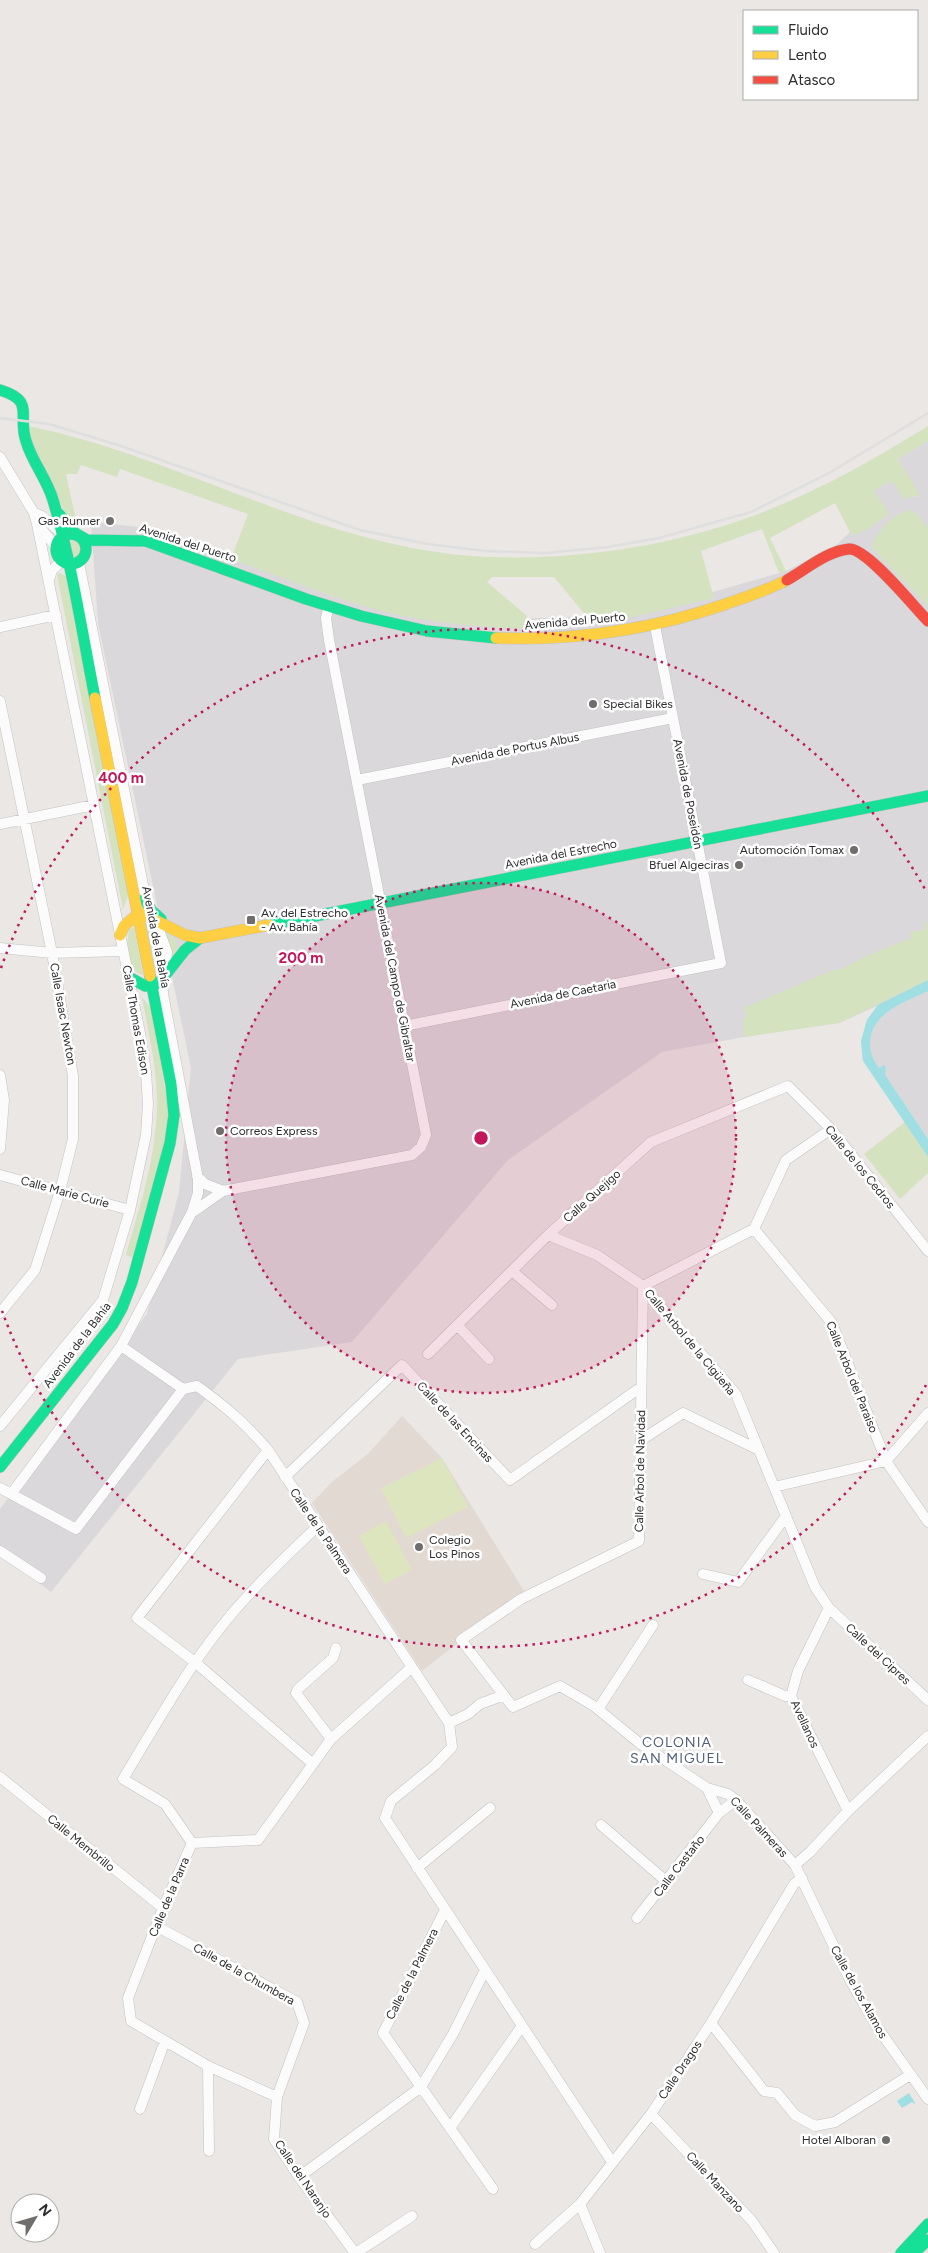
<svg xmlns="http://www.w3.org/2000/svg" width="928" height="2253" viewBox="0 0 928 2253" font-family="Figtree,sans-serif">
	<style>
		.industrial { fill: #dad8da }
		.education { fill: #e1d9d2 }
		.green { fill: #d4e2c0 }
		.pitch { fill: #dde5bf }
		.water { fill: #9fdfe3 }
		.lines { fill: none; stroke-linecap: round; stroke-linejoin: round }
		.street-casing { stroke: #c3c2c2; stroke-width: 11 }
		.fast-casing { stroke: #c3c2c2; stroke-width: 12 }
		.slow-casing { stroke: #c3c2c2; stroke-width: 12 }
		.jam-casing { stroke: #c3c2c2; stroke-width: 12 }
		.street { stroke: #fcfbfb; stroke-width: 10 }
		.fast { stroke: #16e098; stroke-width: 11 }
		.slow { stroke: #ffcf43; stroke-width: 11 }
		.jam { stroke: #f24e42; stroke-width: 11 }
		.rail { stroke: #dfdfe0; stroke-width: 2.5 }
		.ring { fill: none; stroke: #c2185b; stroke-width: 2.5; stroke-dasharray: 2.5 5 }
		.poi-dot { fill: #6f6e6d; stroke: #fff; stroke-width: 2 }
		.labels { text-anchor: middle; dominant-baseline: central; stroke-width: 5; stroke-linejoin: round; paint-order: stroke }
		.poi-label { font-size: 12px; fill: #2d2d2d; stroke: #fff; text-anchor: end }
		.street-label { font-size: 12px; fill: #2d2d2d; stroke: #fff }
		.neighbourhood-label { font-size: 14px; letter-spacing: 1px; fill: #51607a; stroke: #fff }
		.centre { fill: #c2185b; stroke: #fff; stroke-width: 2.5 }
		.ring-label { font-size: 15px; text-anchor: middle; font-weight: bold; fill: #c2185b; stroke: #fff; stroke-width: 5; stroke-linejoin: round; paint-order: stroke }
	</style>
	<rect width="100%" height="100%" fill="#eae7e4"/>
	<path class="industrial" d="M928,441V1139L898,1094L863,1061L861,1041L867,1020L877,1006L839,1023L744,1037L662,1052L508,1160L352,1342L238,1359L51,1592L0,1554V1509L147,1314L179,1192L191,1068L98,623L91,522L148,528L335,597L472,621L637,614L786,571L835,546L850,532L852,536L874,490L892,481L910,496L916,497L898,459Z"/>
	<path class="education" d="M402,1416L442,1458L524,1591L422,1671L312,1503L333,1481L368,1454Z"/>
	<path class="green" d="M28,426C132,447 229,495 330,527C382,543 439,556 493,557C579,560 670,546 750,517C813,494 872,461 928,426V441L898,459L920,495L904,499L892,481L874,490L889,514L868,529L852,536L835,503L770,538L786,571L779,573L762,529L701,551L714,598L620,620L592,623L554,577H492L487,582L527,616L525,629C484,627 443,624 403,616C344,604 288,579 231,559L248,514L120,469L117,477L81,465L77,474H66L77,525L64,511L28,435Z
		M909,510L915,512L928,528V606L872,548C875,532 893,514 909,510Z
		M71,537C82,545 85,554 74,563L67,538Z
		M59,573L66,576L129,893L123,909L57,575Z
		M925,922H928V980L839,1023L744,1037L743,1019L748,1017L743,1008L833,970L842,969L864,957L911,938V932L925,929Z
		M147,924C160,930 169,963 157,973L153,971L145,925Z
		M134,928L143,975C125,971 126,945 129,931L130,929Z
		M163,930C178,937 181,947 172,960Z
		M142,997L150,1007L154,1016L170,1122L136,1259L126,1255C140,1205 157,1155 157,1102C157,1067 148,1031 142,997Z
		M905,1122L928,1157V1173L900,1199L864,1154Z"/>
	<path class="pitch" d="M442,1458L468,1507L406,1538L381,1488Z
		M386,1521L412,1570L385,1584L359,1536Z"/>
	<path class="water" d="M928,980V991C905,1002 871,1012 870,1043C870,1053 873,1060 879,1068L884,1065L886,1068L885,1075L928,1139V1157L863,1061L861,1041L867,1020L878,1005Z
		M909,2093L915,2103L914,2104L912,2102L902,2108L897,2101Z"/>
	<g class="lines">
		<g class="street-casing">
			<path id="street" d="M0,457L34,513L37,524L140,1033L146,1072L148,1104L146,1135L130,1210L103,1300L0,1426
				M34,513L42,516L63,535
				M38,525L57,548
				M79,563L147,905
				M49,580L52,570L62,561
				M0,627L56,615
				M0,701L52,953L73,1076V1139L60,1191L35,1270L0,1313
				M357,780L673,718
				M0,824L94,805
				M0,948L52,953L123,951
				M404,1026L721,963L655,626
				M0,1075L4,1100L0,1149
				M0,1175L130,1210
				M197,1176L205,1184L223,1191
				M193,1212L223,1191L412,1155L421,1147L426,1135L329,640L326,618L329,606
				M754,1229L832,1323L886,1461L928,1522
				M548,1235L597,1255L643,1286L736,1394L815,1587L829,1608L928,1700
				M512,1271L552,1305
				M643,1286L639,1541L521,1599L461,1640L513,1707L560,1686L594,1706L638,1742L707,1788L728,1794L736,1800L795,1865L850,1980L877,2027L928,2099
				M643,1286L754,1229L786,1160L831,1129
				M458,1326L489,1359
				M121,1346L192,1212L198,1193V1179L163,994L167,952L155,919
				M428,1354L548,1235L651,1142L788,1086L831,1129L928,1251
				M641,1440L683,1413L759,1450
				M268,1450L137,1618L196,1663L313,1764
				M886,1461L928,1413
				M285,1477L402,1365L510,1480L641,1387
				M774,1487L886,1461
				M0,1488L76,1529L183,1389
				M12,1493L121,1346L183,1389L197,1386C226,1407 245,1423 268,1450L449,1723L452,1747L435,1765L391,1801L385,1818L612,2162
				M0,1551L41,1578
				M703,1574L738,1582L786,1516
				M829,1608L798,1671L791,1696L848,1811
				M748,1680L785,1696H791
				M598,1709L653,1625
				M449,1723L468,1714L480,1704L504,1695
				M331,1739L296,1693L298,1689L333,1658L336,1648
				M0,1777L163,1908
				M707,1788L719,1813L736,1800
				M601,1825L667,1882
				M192,1843L165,1804L123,1779C158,1721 191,1661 235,1610C261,1580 289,1553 318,1526
				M795,1865L810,1852L848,1811L928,1736
				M417,1868L490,1808
				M445,1910L383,2033L493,2189
				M637,1918L719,1813
				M156,1926L297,2002L304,2023L277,2097L274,2139L299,2177L355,2253
				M711,2023L764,2091L777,2093L795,2115L815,2126L835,2122L910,2075
				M208,2066L209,2151
				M277,2097L208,2066L131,2021L128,1998L163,1908L192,1843L258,1840L331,1739L411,1668
				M140,2109L165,2041
				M651,2114L752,2221L774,2253
				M450,2128L522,2026
				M299,2177L421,2087L453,2034L485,1970
				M580,2204L600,2253
				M535,2244L580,2204L651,2114L711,2023L794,1884L802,1878
				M356,2253L412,2216"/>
		</g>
		<g class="fast-casing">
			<path id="fast" d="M0,390C36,401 17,415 26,441C32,462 47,479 53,500C72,564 82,632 95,698
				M59,514L75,533L87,540L146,541L306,599L361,616L427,631L496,638
				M56 549a15 15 0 1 1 30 0a15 15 0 1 1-30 0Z
				M144,899L152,911L161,919
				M269,925L928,796
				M129,977L145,986L159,983L185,950L200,938
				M0,1467L113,1324L122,1308L132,1282L170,1143L174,1115L171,1084L150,976
				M901,2253L928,2224
				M914,2253L928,2240"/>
		</g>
		<g class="slow-casing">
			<path id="slow" d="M496,638C575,641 651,630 726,604C746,597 768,590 787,580
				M95,698L150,976
				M120,935L124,926L138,914H143L185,935L200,938L269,925"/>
		</g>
		<g class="jam-casing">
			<path id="jam" d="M787,580C805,570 827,551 849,549C867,548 914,607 928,621"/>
		</g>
		<use href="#street" class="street"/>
		<use href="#fast" class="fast"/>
		<use href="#slow" class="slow"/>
		<use href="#jam" class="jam"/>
		<path class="rail" d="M0,418L49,424L121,446L360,530L427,544L486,551L545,553L608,547L659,538L751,512L831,472L928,413"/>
	</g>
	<circle cx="481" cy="1138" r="255" fill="#c2185b" fill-opacity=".12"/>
	<g class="ring">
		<circle cx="481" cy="1138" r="255"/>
		<path d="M926 1385A509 509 0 0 1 1 1308M1 968A509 509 0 0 1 926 891"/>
	</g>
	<g class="poi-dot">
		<circle cx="110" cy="521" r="5"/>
		<circle cx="593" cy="704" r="5"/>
		<circle cx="854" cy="850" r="5"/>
		<circle cx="739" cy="865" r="5"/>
		<rect x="246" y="915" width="10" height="10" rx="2.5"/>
		<circle cx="220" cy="1131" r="5"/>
		<circle cx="419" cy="1547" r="5"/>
		<circle cx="886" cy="2140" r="5"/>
	</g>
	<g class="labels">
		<g class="poi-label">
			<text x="100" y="521">Gas Runner</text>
			<text x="603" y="704" text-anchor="start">Special Bikes</text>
			<text x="844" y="850">Automoción Tomax</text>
			<text x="729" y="865">Bfuel Algeciras</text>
			<text x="261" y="913" text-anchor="start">Av. del Estrecho<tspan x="261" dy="14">- Av. Bahía</tspan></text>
			<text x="230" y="1131" text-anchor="start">Correos Express</text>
			<text x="429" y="1540" text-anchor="start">Colegio<tspan x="429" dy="14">Los Pinos</tspan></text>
			<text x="876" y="2140">Hotel Alboran</text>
		</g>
		<g class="street-label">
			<text transform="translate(188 543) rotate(18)">Avenida del Puerto</text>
			<text transform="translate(575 621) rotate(-5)">Avenida del Puerto</text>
			<text transform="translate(515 749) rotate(-11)">Avenida de Portus Albus</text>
			<text transform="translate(688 794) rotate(79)">Avenida de Poseidón</text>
			<text transform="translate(561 854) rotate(-11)">Avenida del Estrecho</text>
			<text transform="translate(156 937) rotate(79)">Avenida de la Bahía</text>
			<text transform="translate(395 978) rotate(79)">Avenida del Campo de Gibraltar</text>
			<text transform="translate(563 994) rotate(-11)">Avenida de Caetaria</text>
			<text transform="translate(63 1014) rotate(80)">Calle Isaac Newton</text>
			<text transform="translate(136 1020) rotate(80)">Calle Thomas Edison</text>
			<text transform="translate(860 1167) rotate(51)">Calle de los Cedros</text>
			<text transform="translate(65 1192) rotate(15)">Calle Marie Curie</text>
			<text transform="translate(592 1196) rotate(-42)">Calle Quejigo</text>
			<text transform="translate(690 1342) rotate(50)">Calle Arbol de la Cigüeña</text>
			<text transform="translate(77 1345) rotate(-53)">Avenida de la Bahía</text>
			<text transform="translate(852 1377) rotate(68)">Calle Arbol del Paraiso</text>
			<text transform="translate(455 1422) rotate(47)">Calle de las Encinas</text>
			<text transform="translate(640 1471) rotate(-89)">Calle Arbol de Navidad</text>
			<text transform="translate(321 1531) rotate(56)">Calle de la Palmera</text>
			<text transform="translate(878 1654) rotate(43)">Calle del Cipres</text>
			<text transform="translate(805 1724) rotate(65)">Avellanos</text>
			<text transform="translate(759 1827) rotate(47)">Calle Palmeras</text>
			<text transform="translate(81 1843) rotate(39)">Calle Membrillo</text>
			<text transform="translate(679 1866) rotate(-52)">Calle Castaño</text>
			<text transform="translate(169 1897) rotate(-67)">Calle de la Parra</text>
			<text transform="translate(244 1974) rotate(29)">Calle de la Chumbera</text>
			<text transform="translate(412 1974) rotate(-63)">Calle de la Palmera</text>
			<text transform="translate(859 1992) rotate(61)">Calle de los Alamos</text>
			<text transform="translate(680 2070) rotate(-56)">Calle Dragos</text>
			<text transform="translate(303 2179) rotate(56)">Calle del Naranjo</text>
			<text transform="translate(715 2182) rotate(47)">Calle Manzano</text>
		</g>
		<g class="neighbourhood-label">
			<text x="677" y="1742">COLONIA<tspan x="677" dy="16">SAN MIGUEL</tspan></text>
		</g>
	</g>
	<circle cx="481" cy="1138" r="8" class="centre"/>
	<g class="ring-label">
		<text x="121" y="783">400 m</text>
		<text x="301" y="963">200 m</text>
	</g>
	<rect x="743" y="10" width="175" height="90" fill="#ffffff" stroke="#ababab"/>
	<rect x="753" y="26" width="25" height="8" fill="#16e098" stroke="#ababab"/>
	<text x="788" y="35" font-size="15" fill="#2d2d2d">Fluido</text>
	<rect x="753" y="51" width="25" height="8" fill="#ffcf43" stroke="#ababab"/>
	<text x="788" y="60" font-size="15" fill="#2d2d2d">Lento</text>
	<rect x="753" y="76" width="25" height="8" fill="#f24e42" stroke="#ababab"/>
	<text x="788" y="85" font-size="15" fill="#2d2d2d">Atasco</text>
	<g transform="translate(35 2218) rotate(52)"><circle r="24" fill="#ffffff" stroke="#ababab"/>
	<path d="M0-4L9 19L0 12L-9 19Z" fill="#6f6e6d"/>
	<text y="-8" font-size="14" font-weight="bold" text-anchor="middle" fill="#2d2d2d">N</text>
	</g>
</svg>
